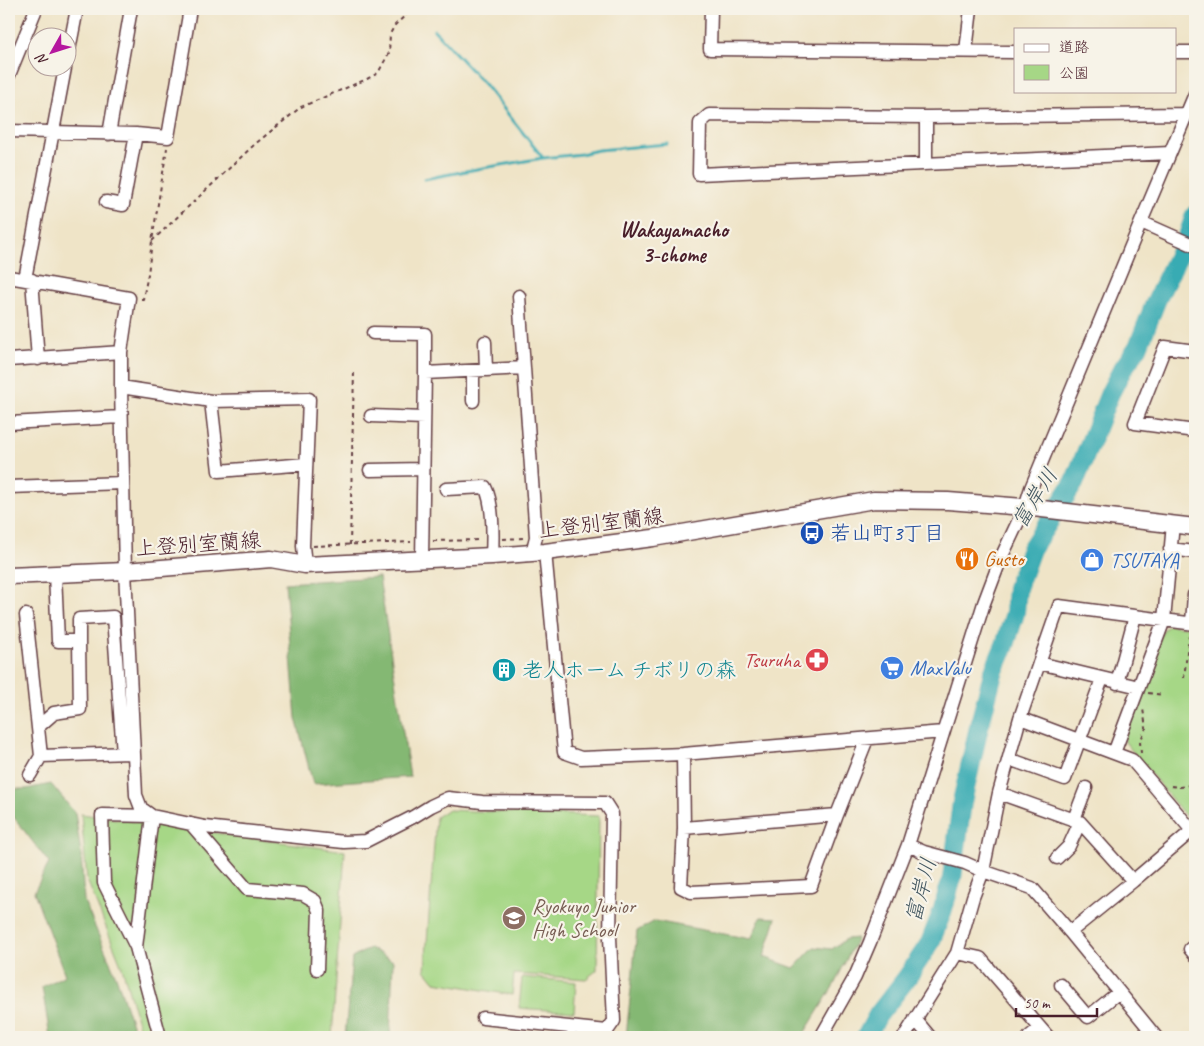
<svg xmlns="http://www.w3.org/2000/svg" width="1204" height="1046" viewBox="0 0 1204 1046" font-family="Caveat,'Klee One',sans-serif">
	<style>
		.green { fill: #a6d786; stroke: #787b58 }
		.forest { fill: #84b873; stroke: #676c4f }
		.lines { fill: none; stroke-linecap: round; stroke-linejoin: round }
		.stream { stroke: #39abb3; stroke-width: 3 }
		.river { stroke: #39abb3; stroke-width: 20 }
		.minor-casing { stroke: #633d42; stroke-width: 15 }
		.major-casing { stroke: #633d42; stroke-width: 19 }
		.path { stroke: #633d42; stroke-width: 2; stroke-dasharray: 4 4; stroke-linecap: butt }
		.minor { stroke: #fff; stroke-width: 12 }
		.major { stroke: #fff; stroke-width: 16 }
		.labels { text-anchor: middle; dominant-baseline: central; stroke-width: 4.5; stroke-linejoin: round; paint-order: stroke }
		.street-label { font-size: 21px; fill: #4a1f2b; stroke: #f7f3e8 }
		.transit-label { font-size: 21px; fill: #164399; stroke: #f7f3e8; text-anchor: start }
		.food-label { font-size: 21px; fill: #c56008; stroke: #f7f3e8; text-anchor: start }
		.shop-label { font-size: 21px; fill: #366cbe; stroke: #f7f3e8; text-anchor: start }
		.health-label { font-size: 21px; fill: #be3a42; stroke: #f7f3e8; text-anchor: end }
		.culture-label { font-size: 21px; fill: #0d838f; stroke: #f7f3e8; text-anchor: start }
		.education-label { font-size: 21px; fill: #785e54; stroke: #f7f3e8; text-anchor: start }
		.neighbourhood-label { font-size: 22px; font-weight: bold; fill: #4a1f2b; stroke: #f7f3e8 }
		.water-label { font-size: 22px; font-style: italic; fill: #435761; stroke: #f7f3e8 }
	</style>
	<rect width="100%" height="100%" fill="#f7f3e8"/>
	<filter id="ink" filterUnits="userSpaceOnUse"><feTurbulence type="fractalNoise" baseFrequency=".02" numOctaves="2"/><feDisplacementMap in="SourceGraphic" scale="10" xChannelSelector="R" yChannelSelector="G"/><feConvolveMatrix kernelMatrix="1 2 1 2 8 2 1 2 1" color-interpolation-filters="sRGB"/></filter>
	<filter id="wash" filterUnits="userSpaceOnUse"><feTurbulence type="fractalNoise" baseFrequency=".0096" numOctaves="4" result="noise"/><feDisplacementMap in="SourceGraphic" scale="20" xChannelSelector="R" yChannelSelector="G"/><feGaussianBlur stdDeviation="1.12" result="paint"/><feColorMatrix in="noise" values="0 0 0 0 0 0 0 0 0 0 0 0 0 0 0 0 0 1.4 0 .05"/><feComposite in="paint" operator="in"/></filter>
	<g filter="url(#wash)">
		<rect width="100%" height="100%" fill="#efe4c7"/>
		<path class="green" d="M1170,625L1195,628V818L1193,820L1187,818L1125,742L1124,737L1163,630Z
			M447,810L599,816L597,970L586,979L514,974L512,995L435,982L425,970L436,817Z
			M81,814L345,851L332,1037H142L122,967L87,880Z
			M522,977L576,982L574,1012L519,1008Z"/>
		<path class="forest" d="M379,577L410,777L313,784L296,718L285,583Z
			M51,784L75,813L81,853L84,901L116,976L136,1037H50L42,987L65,975L34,892L49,863L9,811V787L11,789H26Z
			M761,917L776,918L764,957L794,968L814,947L832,949L846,939L857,938L834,985L802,1037H626L637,931L655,921L751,939Z
			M370,948L393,961L390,1037H345L352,958Z"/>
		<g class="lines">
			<path class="stream" d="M434,30L484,84L543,158
				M424,179L477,169L543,158L581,154L598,150L667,144"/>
			<path class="river" d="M866,1037L878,1015L906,979L930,943L942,912L952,878L962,802L979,727L993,673L1005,645L1015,613L1017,588L1031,549L1074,483L1110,393L1122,370L1138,347L1156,301L1189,233L1195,215"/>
		</g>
	</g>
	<g filter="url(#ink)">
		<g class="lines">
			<g class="minor-casing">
				<path id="minor" d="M711,9L710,49L1015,52
					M966,51L971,9
					M1175,52H1195
					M68,55L77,9
					M9,75L36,9
					M9,131L136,134L168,137L190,9
					M109,134L131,9
					M1170,153L699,174L700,123L709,115L926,117L1186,114
					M926,164V117
					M106,202L123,205L136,134
					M1141,222L1195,246
					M9,277L129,298L121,352V387L125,571L136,795L141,808L152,816L205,827L344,842L366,841L413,817L431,806L448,798L482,802L605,803L612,814L610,937L614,1021L607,1031V1037
					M25,279L65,68
					M32,280L38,359
					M519,296L524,368
					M373,333L425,334V373
					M485,342L486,370
					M1195,351L1165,347L1135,423L1195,431
					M9,360L121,352
					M473,371V401
					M121,387L211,401L309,399L303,546L305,565
					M211,401L219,471L306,464
					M371,416L424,418
					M9,423L121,417
					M370,470L423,469
					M9,487L123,483
					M446,489L485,487C494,504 493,536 492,556
					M1170,549L1195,552
					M545,552L564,752L581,758L683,754L943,732
					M422,559L425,373L524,368L536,537L532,553
					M26,615L41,756
					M1192,623L1194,595H1195
					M79,641V619L113,617L123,753
					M1039,663L1139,687
					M1117,683L1135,616
					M1020,718L1132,760L1195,834
					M38,727L54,713L80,709L79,641H58L55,574
					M1114,753L1164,620L1173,524
					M683,754L684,828L681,887L691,892L811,886L837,815L867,739
					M1009,759L1065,779L1102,679
					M30,775L41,756L129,753
					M999,793L1080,822L1133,881
					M1074,819L1086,788
					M191,824L247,889L303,894L315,901L319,911L317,969
					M684,828L837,815
					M908,845L924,852L965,863L983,871L1032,888L1070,932L1156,1037
					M1057,858L1069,846L1080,822
					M1070,932L1133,881L1195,828
					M1195,945L1190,949L1195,955
					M136,947L152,816L102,815L104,883L136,947L160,1037
					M957,953L980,958L1048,1037
					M1061,985L1088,1017L1119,992
					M483,1018L607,1031
					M915,1019L930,1037
					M821,1037L855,977L870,942L908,845L984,603L1001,558L1025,507L1031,488L1141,222L1195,94
					M904,1037L957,953L973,897L983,871L999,793L1020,718L1059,606L1164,620L1195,624
					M1029,1037L1040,1028"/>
			</g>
			<g class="major-casing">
				<path id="major" d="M9,576L125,571L271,559L305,565L492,556L545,552L653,538L874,500L948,501L1025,507L1195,527"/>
			</g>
			<path class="path" d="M152,241L255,144L301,107L367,79L378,73L389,53L390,34L395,25L409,12L418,9
				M141,299H143L148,274L152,241L167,148
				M503,539L523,538
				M433,541L481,540
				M350,545L354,371
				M313,546L411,542
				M1188,643L1195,644
				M1184,678L1189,636
				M1148,693L1163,695
				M1141,753L1140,742L1146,728L1143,709
				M1171,786L1180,787L1195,784"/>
			<use href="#minor" class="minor"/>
			<use href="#major" class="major"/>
		</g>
	</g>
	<defs>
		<g id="bus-disc" transform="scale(1.25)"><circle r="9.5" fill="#1a4fb4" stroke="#f7f3e8"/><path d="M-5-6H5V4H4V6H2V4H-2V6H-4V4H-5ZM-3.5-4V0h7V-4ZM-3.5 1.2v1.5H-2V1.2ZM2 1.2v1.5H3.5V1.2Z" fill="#fff"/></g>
		<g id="restaurant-disc" transform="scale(1.25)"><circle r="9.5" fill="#e8710a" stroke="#f7f3e8"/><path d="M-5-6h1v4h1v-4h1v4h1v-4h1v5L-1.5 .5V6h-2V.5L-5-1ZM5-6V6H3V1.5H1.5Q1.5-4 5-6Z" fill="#fff"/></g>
		<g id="shop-disc" transform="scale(1.25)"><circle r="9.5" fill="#3f7fe0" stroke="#f7f3e8"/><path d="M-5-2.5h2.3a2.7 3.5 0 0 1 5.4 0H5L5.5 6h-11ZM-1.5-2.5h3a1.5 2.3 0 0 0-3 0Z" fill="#fff"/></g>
		<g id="pharmacy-disc" transform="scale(1.25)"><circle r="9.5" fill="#e0444e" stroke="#f7f3e8"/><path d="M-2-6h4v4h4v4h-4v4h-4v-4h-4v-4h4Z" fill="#fff"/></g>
		<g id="supermarket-disc" transform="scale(1.25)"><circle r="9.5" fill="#3f7fe0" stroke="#f7f3e8"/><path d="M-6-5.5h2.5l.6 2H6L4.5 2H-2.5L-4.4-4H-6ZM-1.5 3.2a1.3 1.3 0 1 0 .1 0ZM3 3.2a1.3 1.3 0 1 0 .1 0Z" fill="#fff"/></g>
		<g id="building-disc" transform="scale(1.25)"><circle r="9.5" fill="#0f9aa8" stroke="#f7f3e8"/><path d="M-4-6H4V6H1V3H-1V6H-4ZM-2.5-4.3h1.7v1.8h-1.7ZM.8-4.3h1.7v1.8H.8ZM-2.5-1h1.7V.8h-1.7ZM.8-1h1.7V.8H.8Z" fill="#fff"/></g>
		<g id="school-disc" transform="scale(1.25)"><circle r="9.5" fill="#8d6e63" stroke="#f7f3e8"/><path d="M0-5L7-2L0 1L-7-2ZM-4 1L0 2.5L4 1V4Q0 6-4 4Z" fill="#fff"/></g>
	</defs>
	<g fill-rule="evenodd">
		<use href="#bus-disc" x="812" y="533"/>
		<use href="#restaurant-disc" x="967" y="559"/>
		<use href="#shop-disc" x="1092" y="560"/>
		<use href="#pharmacy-disc" x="817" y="660"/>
		<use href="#supermarket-disc" x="892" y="668"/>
		<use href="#building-disc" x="504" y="670"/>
		<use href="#school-disc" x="514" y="918"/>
	</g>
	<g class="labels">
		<g class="street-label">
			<text transform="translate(601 523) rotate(-7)">上登別室蘭線</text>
			<text transform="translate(198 544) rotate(-4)">上登別室蘭線</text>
		</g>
		<g class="transit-label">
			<text x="830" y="533">若山町3丁目</text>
		</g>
		<g class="food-label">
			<text x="984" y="559">Gusto</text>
		</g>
		<g class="shop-label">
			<text x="1110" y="560">TSUTAYA</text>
			<text x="910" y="668">MaxValu</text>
		</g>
		<g class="health-label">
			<text x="800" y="660">Tsuruha</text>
		</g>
		<g class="culture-label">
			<text x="522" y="670">老人ホーム チボリの森</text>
		</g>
		<g class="education-label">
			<text x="532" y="906">Ryokuyo Junior<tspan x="532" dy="24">High School</tspan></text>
		</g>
		<g class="neighbourhood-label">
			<text x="674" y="230">Wakayamacho<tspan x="674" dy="25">3-chome</tspan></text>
		</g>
		<g class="water-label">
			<text transform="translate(1035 498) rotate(-58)">富岸川</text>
			<text transform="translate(921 890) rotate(-75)">富岸川</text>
		</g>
	</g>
	<rect width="1204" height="1046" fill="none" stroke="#f7f3e8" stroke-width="30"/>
	<rect x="1014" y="28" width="162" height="65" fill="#f7f3e8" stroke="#b29e9c"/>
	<rect x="1024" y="44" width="25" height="8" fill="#ffffff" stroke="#b29e9c"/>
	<text x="1059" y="52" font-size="15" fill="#4a1f2b">道路</text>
	<rect x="1024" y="65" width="25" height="15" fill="#a6d786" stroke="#b29e9c"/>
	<text x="1059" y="78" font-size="15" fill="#4a1f2b">公園</text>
	<g transform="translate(52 52) rotate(231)"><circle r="24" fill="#f7f3e8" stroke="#b29e9c"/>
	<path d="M0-4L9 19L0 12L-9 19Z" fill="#b5179e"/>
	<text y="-8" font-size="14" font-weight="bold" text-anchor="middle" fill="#4a1f2b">N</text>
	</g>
	<path d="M1016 1008v8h81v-8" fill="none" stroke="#4a1f2b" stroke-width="2.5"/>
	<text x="1024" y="1008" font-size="15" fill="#4a1f2b" stroke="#f7f3e8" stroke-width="4" paint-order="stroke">50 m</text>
</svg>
